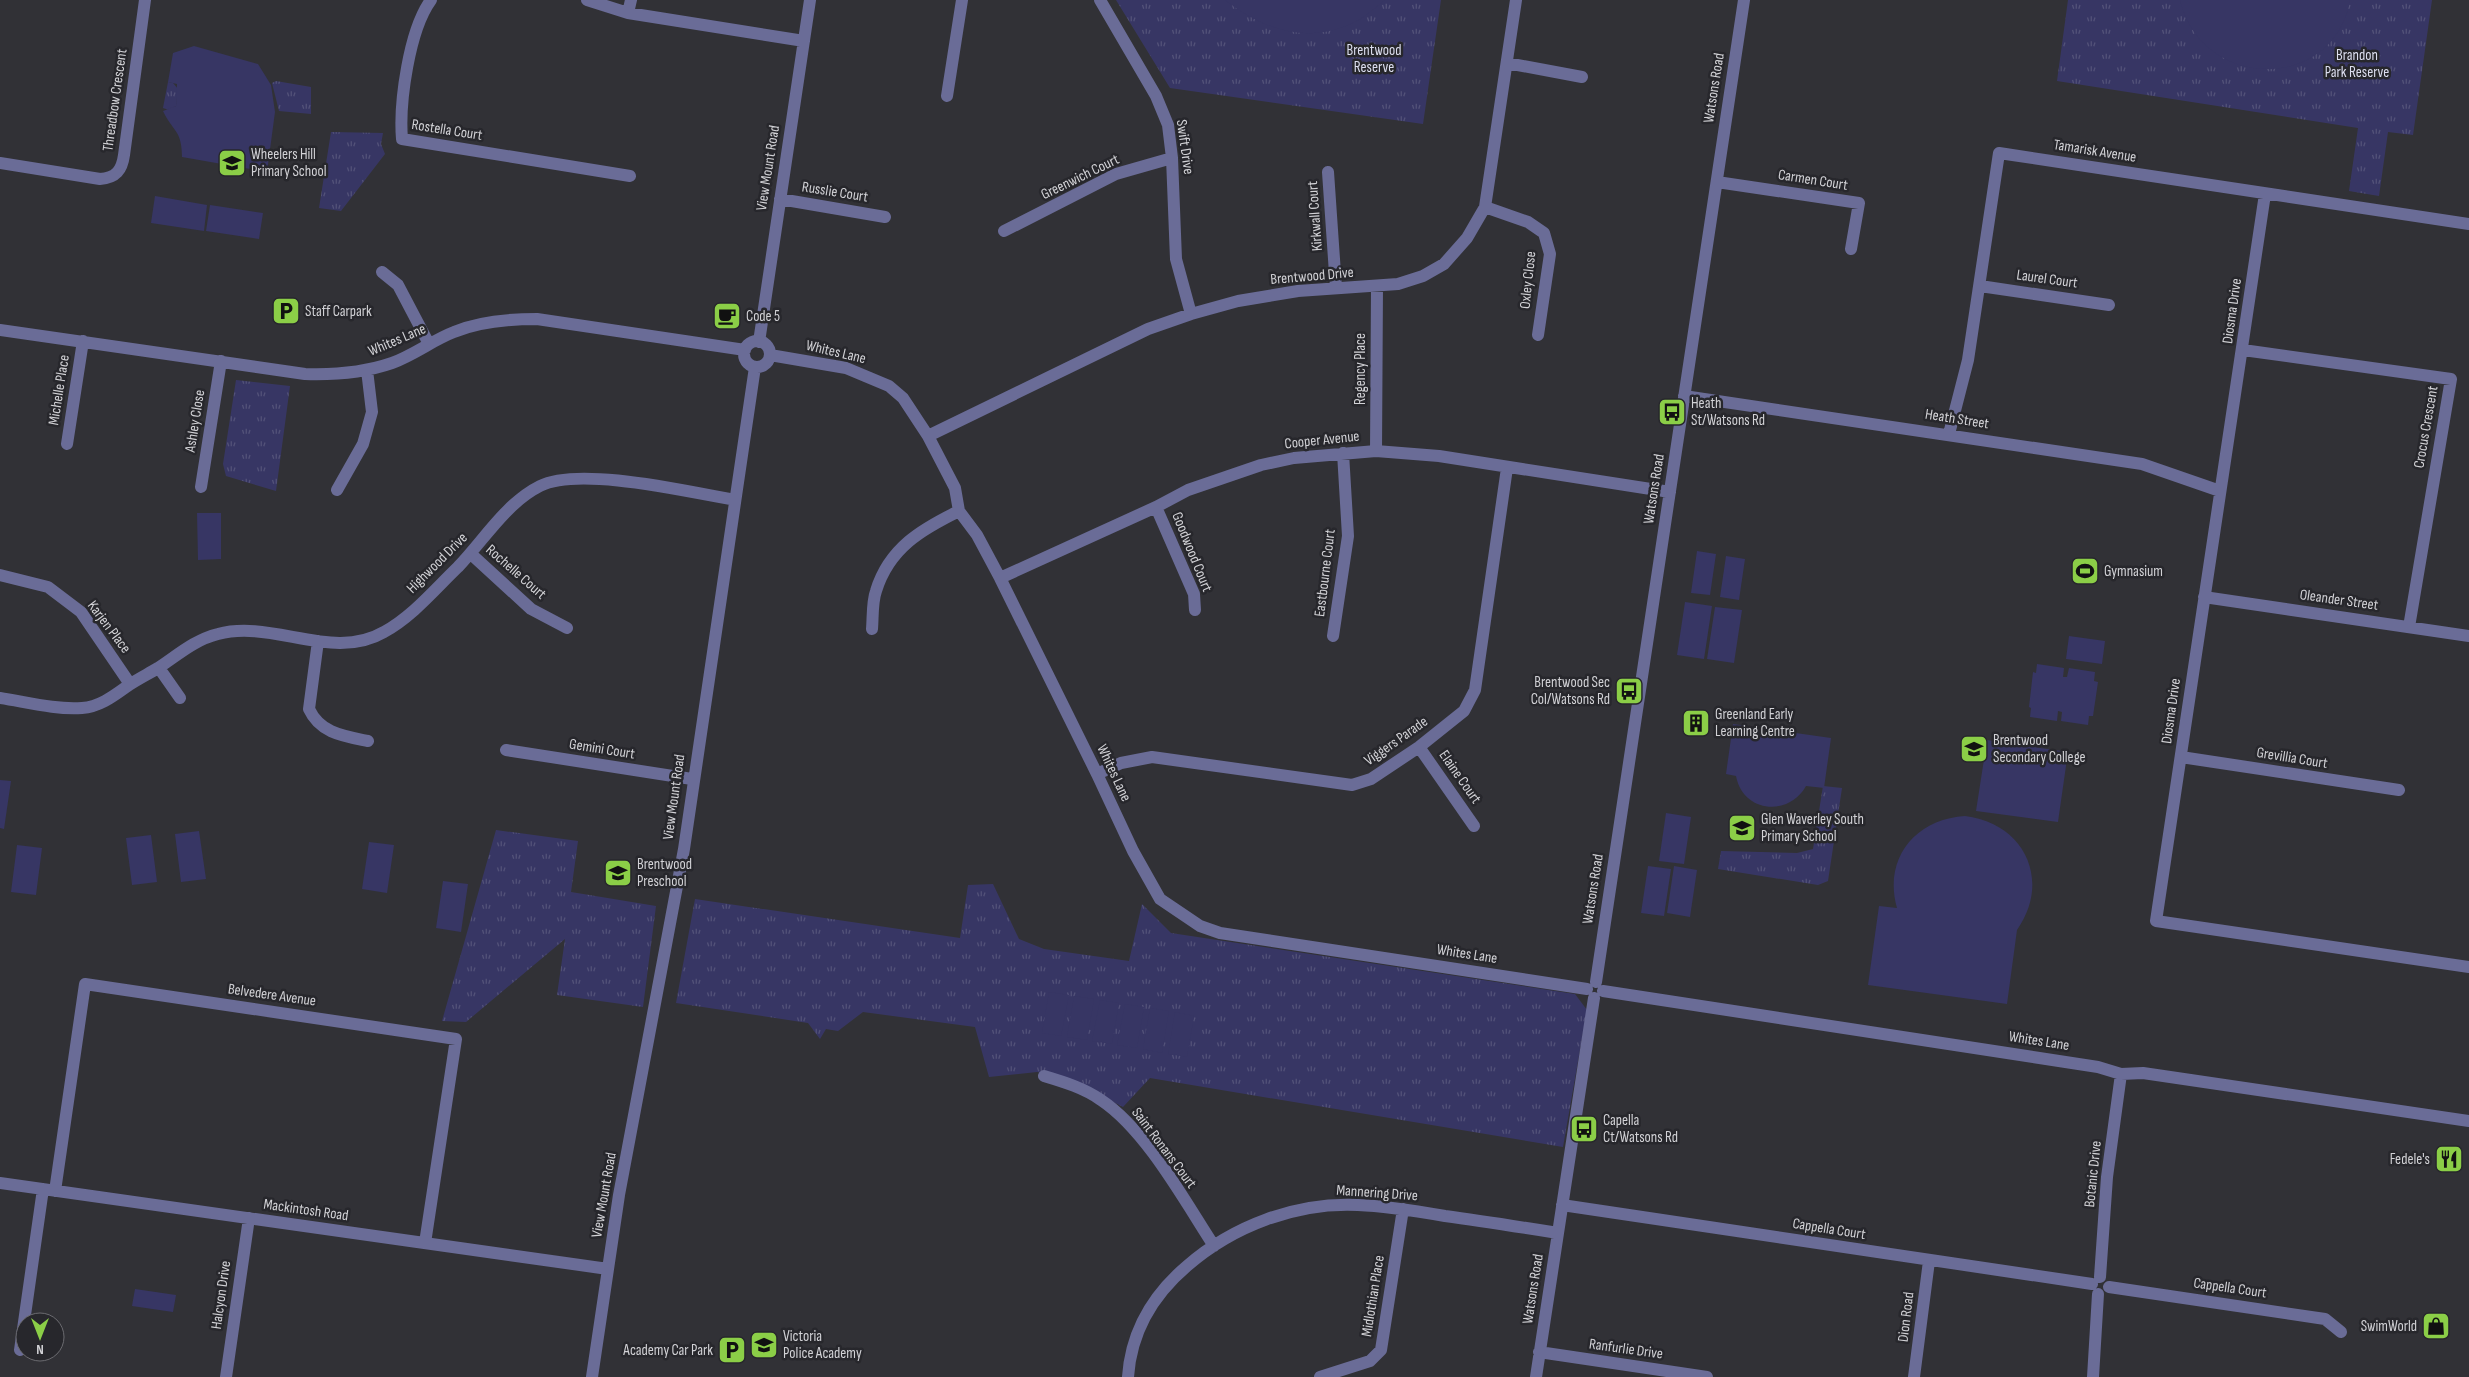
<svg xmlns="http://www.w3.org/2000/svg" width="2469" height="1377" viewBox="0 0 2469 1377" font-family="'Sofia Sans Condensed',sans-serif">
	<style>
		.grass { fill: url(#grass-tufts) }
		.pitch { fill: #373664 }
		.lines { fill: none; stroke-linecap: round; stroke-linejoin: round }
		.minor { stroke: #6a6c97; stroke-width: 12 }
		.labels { text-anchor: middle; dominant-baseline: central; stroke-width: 5; stroke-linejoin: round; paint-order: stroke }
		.park-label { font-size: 15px; fill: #dddff0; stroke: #27272c }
		.street-label { font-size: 15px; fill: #d2d2d6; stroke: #27272c }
		.poi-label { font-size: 15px; fill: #d2d2d6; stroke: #27272c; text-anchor: start }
	</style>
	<defs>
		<pattern id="grass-tufts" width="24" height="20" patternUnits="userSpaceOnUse" patternTransform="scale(1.25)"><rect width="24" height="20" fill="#373664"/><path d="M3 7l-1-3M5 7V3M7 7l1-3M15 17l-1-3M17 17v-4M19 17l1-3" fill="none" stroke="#535279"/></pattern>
	</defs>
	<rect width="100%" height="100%" fill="#313136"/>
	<path class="grass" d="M1116,0H1441L1423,124L1170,88Z
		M2068,0H2432L2413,135L2388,132L2379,196L2349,191L2358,128L2057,81Z
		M276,81L311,87V114L279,111L272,83Z
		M168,82L173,83L178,89L176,106L169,110L163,108Z
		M331,132L383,133L381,144L385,154L341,211L319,208Z
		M236,380L290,386L276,491L226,476L223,464Z
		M1823,786L1842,788L1828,881L1818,885L1718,869L1721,851L1797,853L1813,849Z
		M496,830L578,841L571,892L656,906L643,1007L557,995L565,939L466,1022L442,1021Z
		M993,884L1019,939L1044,949L1129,961L1142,904L1171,933L1575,994L1587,1010L1563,1147L1150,1078L1123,1107L1068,1079L1037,1072L989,1077L975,1027L863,1012L838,1031L826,1029L820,1039L808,1023L676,1003L695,899L960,938L968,885Z"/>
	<path class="pitch" d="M1225,0H1385C1373,10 1359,22 1343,27C1301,43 1258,26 1225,0Z
		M2180,0H2350C2334,93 2201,91 2180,0Z
		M194,46L258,64L271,85L275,112L267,172L182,157C182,130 173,132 163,111L176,106L177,84L168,82L173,53Z
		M155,196L207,205L204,231L151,223Z
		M210,205L263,213L259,239L206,231Z
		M197,513H221V559L198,560Z
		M1697,551L1716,554L1710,595L1691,593Z
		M1726,556L1745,559L1739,600L1720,597Z
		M1685,602L1712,606L1704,659L1677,655Z
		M1715,607L1742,610L1734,663L1707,659Z
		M2069,636L2105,641L2102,664L2066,659Z
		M2037,664L2064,668L2063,677H2067L2069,668L2095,672L2094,681L2098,682L2093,716H2089L2088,725L2061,721L2062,712L2058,711L2057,721L2030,717L2031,708L2029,707L2033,672L2036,673Z
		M1733,724L1831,738L1824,788L1806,786C1789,817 1743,813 1736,776L1726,774Z
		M1987,740L2068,752L2058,822L1976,811Z
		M0,780L11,781L4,829L0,828Z
		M1666,813L1691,817L1684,864L1659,861Z
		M1965,816C2024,823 2052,880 2017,930L2007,1004L1868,985L1879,906L1897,908C1883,859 1915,819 1965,816Z
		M199,831L206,879L181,882L175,834Z
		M151,835L157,882L132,885L126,838Z
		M369,842L394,845L387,893L362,889Z
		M17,845L42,848L36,895L11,892Z
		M1648,866L1671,869L1664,916L1641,913Z
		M1674,866L1697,870L1690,917L1667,913Z
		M443,881L468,884L461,932L436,928Z
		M1049,992L1069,995L1061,1036L1042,1033Z
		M1074,996L1094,999L1087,1040L1067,1037Z
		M1100,1000L1119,1003L1112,1044L1092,1041Z
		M1125,1004L1144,1007L1137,1048L1117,1045Z
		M1150,1008L1169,1011L1162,1053L1143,1049Z
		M1175,1012L1194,1016L1187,1057L1168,1054Z
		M135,1289L176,1295L173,1312L132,1306Z"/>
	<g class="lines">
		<path class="minor" d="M431,0C409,30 399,103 402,139L630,176
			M587,0L628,13L804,41
			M1100,0L1156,96L1168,125L1172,158L1176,259L1191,314
			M628,13L631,0
			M1507,63L1582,77
			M947,96L962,0
			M0,163L100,179C116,178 122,170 124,155L145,0
			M1328,172L1336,288
			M1717,182L1859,203L1851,249
			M2265,194L2156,921L2469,967
			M780,199L885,217
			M1485,207L1528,222L1544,233L1550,254L1538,335
			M1004,231L1116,174L1172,158
			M382,272L398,285L429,344
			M1980,286L2109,305
			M0,330L305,374C335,375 363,373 392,363C414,355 433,340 454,332C480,321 509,319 537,319L745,350
			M744 354a13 13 0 1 1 26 0a13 13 0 1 1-26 0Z
			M759,342L810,0
			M2243,350L2451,379L2409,627
			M770,355L846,368L889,386L903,398L928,436L955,488L959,511L977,535L1000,578L1097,774L1133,851L1160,899L1200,926L1220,933L1587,989
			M1684,396L2142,464L2220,491
			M1949,434L1968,360L1999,153L2469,224
			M928,436L1148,329L1191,314L1238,301L1298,291L1398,284L1423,276L1444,264L1467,238L1485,207L1516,0
			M67,444L83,341
			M1376,451L1377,287
			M201,487L221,361
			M337,490L363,444L372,412L367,370
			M1156,507L1194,594L1195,610
			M471,554L531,609L567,628
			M0,575L48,587L81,612L130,684
			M1000,578L1156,507L1188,490L1261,465L1294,458L1376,451L1439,456L1670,492
			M2204,597L2469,636
			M872,629C873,617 872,602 876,591C889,548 922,529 959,511
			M1333,636L1348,536L1343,453
			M318,641L309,709C320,733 343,736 368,741
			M159,668L180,698
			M0,698C26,702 56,710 82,708C100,707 115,695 129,685C138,679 148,674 158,668C178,655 194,640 218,634C272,619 333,662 384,632C413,616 435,589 458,567C484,540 506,503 540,486C579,466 689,492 735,500
			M1419,747L1474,826
			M506,750L692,779
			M2181,757L2399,790
			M1097,774L1121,763L1152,757L1352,785L1371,779L1419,747L1464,711L1475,690L1507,468
			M1596,982L1744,0
			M1603,991L2098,1067L2121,1074L2143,1073L2469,1121
			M1044,1076C1064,1082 1084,1088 1101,1100C1146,1130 1184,1200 1214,1246
			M0,1183L608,1269
			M55,1191L85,984L456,1039L425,1243
			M1562,1205L2092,1284
			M2100,1277L2107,1177L2121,1074
			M2109,1287L2325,1319L2341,1332
			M20,1350L43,1189
			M1539,1352L1707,1377
			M226,1377L249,1218
			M592,1377L619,1195L684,849L755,367
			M1128,1377C1131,1332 1153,1295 1187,1266C1233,1226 1296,1202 1358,1205C1387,1206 1416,1211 1445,1216C1482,1221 1520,1227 1558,1233
			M1320,1377L1370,1361L1381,1350L1403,1209
			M1536,1377L1594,998
			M1914,1377L1929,1261
			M2093,1377L2098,1294"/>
	</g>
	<defs>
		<g id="school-square" transform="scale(1.4375)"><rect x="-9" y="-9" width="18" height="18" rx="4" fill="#8bce47" stroke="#27272c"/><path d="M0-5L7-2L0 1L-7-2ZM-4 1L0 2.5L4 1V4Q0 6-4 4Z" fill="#111"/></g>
		<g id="parking-square" transform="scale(1.4375)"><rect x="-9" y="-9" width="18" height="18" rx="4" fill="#8bce47" stroke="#27272c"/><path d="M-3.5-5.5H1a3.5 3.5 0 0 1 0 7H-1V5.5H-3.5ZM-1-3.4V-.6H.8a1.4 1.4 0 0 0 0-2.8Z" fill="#111"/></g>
		<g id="cafe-square" transform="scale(1.4375)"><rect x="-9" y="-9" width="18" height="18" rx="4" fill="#8bce47" stroke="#27272c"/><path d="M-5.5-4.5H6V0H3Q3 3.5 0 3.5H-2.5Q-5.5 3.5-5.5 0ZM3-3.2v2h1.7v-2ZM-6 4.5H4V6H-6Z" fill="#111"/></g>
		<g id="bus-square" transform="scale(1.4375)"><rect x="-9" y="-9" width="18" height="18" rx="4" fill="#8bce47" stroke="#27272c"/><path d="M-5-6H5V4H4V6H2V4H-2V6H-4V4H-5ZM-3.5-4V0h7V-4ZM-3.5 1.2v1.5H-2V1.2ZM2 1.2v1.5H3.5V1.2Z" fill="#111"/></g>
		<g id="stadium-square" transform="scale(1.4375)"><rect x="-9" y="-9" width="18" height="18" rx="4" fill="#8bce47" stroke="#27272c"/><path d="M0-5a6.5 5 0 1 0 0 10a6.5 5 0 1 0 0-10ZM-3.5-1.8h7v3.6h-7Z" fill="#111"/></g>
		<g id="building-square" transform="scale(1.4375)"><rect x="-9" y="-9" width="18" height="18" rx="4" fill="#8bce47" stroke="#27272c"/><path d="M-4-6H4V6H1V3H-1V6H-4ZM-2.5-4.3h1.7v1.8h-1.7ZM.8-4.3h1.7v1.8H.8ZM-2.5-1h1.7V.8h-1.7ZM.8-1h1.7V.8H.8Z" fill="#111"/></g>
		<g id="restaurant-square" transform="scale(1.4375)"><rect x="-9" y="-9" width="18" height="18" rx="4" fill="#8bce47" stroke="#27272c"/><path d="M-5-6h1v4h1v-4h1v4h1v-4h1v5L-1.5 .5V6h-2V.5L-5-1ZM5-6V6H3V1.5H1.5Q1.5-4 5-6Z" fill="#111"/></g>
		<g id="shop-square" transform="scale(1.4375)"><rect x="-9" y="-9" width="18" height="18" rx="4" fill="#8bce47" stroke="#27272c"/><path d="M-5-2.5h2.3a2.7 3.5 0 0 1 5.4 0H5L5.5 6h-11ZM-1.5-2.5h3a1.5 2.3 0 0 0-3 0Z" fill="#111"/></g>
		<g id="university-square" transform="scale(1.4375)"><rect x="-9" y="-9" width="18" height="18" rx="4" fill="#8bce47" stroke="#27272c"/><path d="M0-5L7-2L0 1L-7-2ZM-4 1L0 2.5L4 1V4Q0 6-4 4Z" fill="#111"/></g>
	</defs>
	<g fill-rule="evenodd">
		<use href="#school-square" x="232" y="163"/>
		<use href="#parking-square" x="286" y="311"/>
		<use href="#cafe-square" x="727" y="316"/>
		<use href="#bus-square" x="1672" y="412"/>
		<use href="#stadium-square" x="2085" y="571"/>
		<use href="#bus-square" x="1629" y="691"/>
		<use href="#building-square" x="1696" y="723"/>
		<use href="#school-square" x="1974" y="749"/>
		<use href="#school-square" x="1742" y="828"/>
		<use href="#school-square" x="618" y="873"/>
		<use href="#bus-square" x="1584" y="1129"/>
		<use href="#restaurant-square" x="2449" y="1159"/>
		<use href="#shop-square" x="2436" y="1326"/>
		<use href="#university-square" x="764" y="1345"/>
		<use href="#parking-square" x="732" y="1350"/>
	</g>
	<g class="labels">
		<g class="park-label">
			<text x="1374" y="50">Brentwood<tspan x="1374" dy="17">Reserve</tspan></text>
			<text x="2357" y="55">Brandon<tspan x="2357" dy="17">Park Reserve</tspan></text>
		</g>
		<g class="street-label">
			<text transform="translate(1714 88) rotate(-81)">Watsons Road</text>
			<text transform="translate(115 100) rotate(-82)">Threadbow Crescent</text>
			<text transform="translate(447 130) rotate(9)">Rostella Court</text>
			<text transform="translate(1185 147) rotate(82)">Swift Drive</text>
			<text transform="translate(2095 151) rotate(9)">Tamarisk Avenue</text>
			<text transform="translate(768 168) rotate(-81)">View Mount Road</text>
			<text transform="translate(1080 177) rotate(-26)">Greenwich Court</text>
			<text transform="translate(1813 180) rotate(9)">Carmen Court</text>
			<text transform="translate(835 192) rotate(9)">Russlie Court</text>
			<text transform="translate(1315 216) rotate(-94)">Kirkwall Court</text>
			<text transform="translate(1312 276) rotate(-5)">Brentwood Drive</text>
			<text transform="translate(2047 279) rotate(8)">Laurel Court</text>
			<text transform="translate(1528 280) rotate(-84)">Oxley Close</text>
			<text transform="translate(2232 311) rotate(-82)">Diosma Drive</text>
			<text transform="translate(397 340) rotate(-23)">Whites Lane</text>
			<text transform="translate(836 352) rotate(13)">Whites Lane</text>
			<text transform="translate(1360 369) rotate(-90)">Regency Place</text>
			<text transform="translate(59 390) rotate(-81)">Michelle Place</text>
			<text transform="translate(1957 419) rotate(9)">Heath Street</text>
			<text transform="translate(195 421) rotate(-81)">Ashley Close</text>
			<text transform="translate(2426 427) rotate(-80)">Crocus Crescent</text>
			<text transform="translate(1322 440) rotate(-6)">Cooper Avenue</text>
			<text transform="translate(1654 489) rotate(-81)">Watsons Road</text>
			<text transform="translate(1192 552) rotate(68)">Goodwood Court</text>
			<text transform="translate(437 563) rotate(-45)">Highwood Drive</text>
			<text transform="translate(516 572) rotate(41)">Rochelle Court</text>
			<text transform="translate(1325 573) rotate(-83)">Eastbourne Court</text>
			<text transform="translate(2339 600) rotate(8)">Oleander Street</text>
			<text transform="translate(109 627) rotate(53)">Karjen Place</text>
			<text transform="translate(2171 711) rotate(-82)">Diosma Drive</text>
			<text transform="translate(1396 741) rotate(-35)">Viggers Parade</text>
			<text transform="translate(602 749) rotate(9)">Gemini Court</text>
			<text transform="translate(2292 758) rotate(9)">Grevillia Court</text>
			<text transform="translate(1114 773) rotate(65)">Whites Lane</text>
			<text transform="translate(1460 777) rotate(55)">Elaine Court</text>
			<text transform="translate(674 797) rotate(-82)">View Mount Road</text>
			<text transform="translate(1593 889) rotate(-81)">Watsons Road</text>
			<text transform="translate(1467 954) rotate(9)">Whites Lane</text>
			<text transform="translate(272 995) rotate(8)">Belvedere Avenue</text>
			<text transform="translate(2039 1041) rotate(9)">Whites Lane</text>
			<text transform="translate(1164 1148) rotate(53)">Saint Ronans Court</text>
			<text transform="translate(2093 1174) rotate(-84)">Botanic Drive</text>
			<text transform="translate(1377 1193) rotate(4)">Mannering Drive</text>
			<text transform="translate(604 1195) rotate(-80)">View Mount Road</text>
			<text transform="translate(306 1210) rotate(8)">Mackintosh Road</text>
			<text transform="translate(1829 1229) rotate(9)">Cappella Court</text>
			<text transform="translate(2230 1288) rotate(8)">Cappella Court</text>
			<text transform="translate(1533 1289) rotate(-81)">Watsons Road</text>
			<text transform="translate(221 1295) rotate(-82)">Halcyon Drive</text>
			<text transform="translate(1373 1296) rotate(-81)">Midlothian Place</text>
			<text transform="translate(1906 1317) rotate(-83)">Dion Road</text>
			<text transform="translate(1626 1349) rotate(8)">Ranfurlie Drive</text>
		</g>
		<g class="poi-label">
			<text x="251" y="154">Wheelers Hill<tspan x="251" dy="17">Primary School</tspan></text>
			<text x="305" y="311">Staff Carpark</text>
			<text x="746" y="316">Code 5</text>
			<text x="1691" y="403">Heath<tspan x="1691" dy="17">St/Watsons Rd</tspan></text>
			<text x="2104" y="571">Gymnasium</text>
			<text x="1610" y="682" text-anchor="end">Brentwood Sec<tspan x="1610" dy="17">Col/Watsons Rd</tspan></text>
			<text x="1715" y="714">Greenland Early<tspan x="1715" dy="17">Learning Centre</tspan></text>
			<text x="1993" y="740">Brentwood<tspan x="1993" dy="17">Secondary College</tspan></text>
			<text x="1761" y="819">Glen Waverley South<tspan x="1761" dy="17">Primary School</tspan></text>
			<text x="637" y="864">Brentwood<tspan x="637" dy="17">Preschool</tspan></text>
			<text x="1603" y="1120">Capella<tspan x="1603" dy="17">Ct/Watsons Rd</tspan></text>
			<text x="2430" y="1159" text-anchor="end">Fedele's</text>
			<text x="2417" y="1326" text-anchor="end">SwimWorld</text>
			<text x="783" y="1336">Victoria<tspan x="783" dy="17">Police Academy</tspan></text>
			<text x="713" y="1350" text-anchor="end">Academy Car Park</text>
		</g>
	</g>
	<g transform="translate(40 1337) rotate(180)"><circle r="24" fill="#27272c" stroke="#6b6b70"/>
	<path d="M0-4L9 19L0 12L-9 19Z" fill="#8bce47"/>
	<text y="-8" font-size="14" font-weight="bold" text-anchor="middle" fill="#d2d2d6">N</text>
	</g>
</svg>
